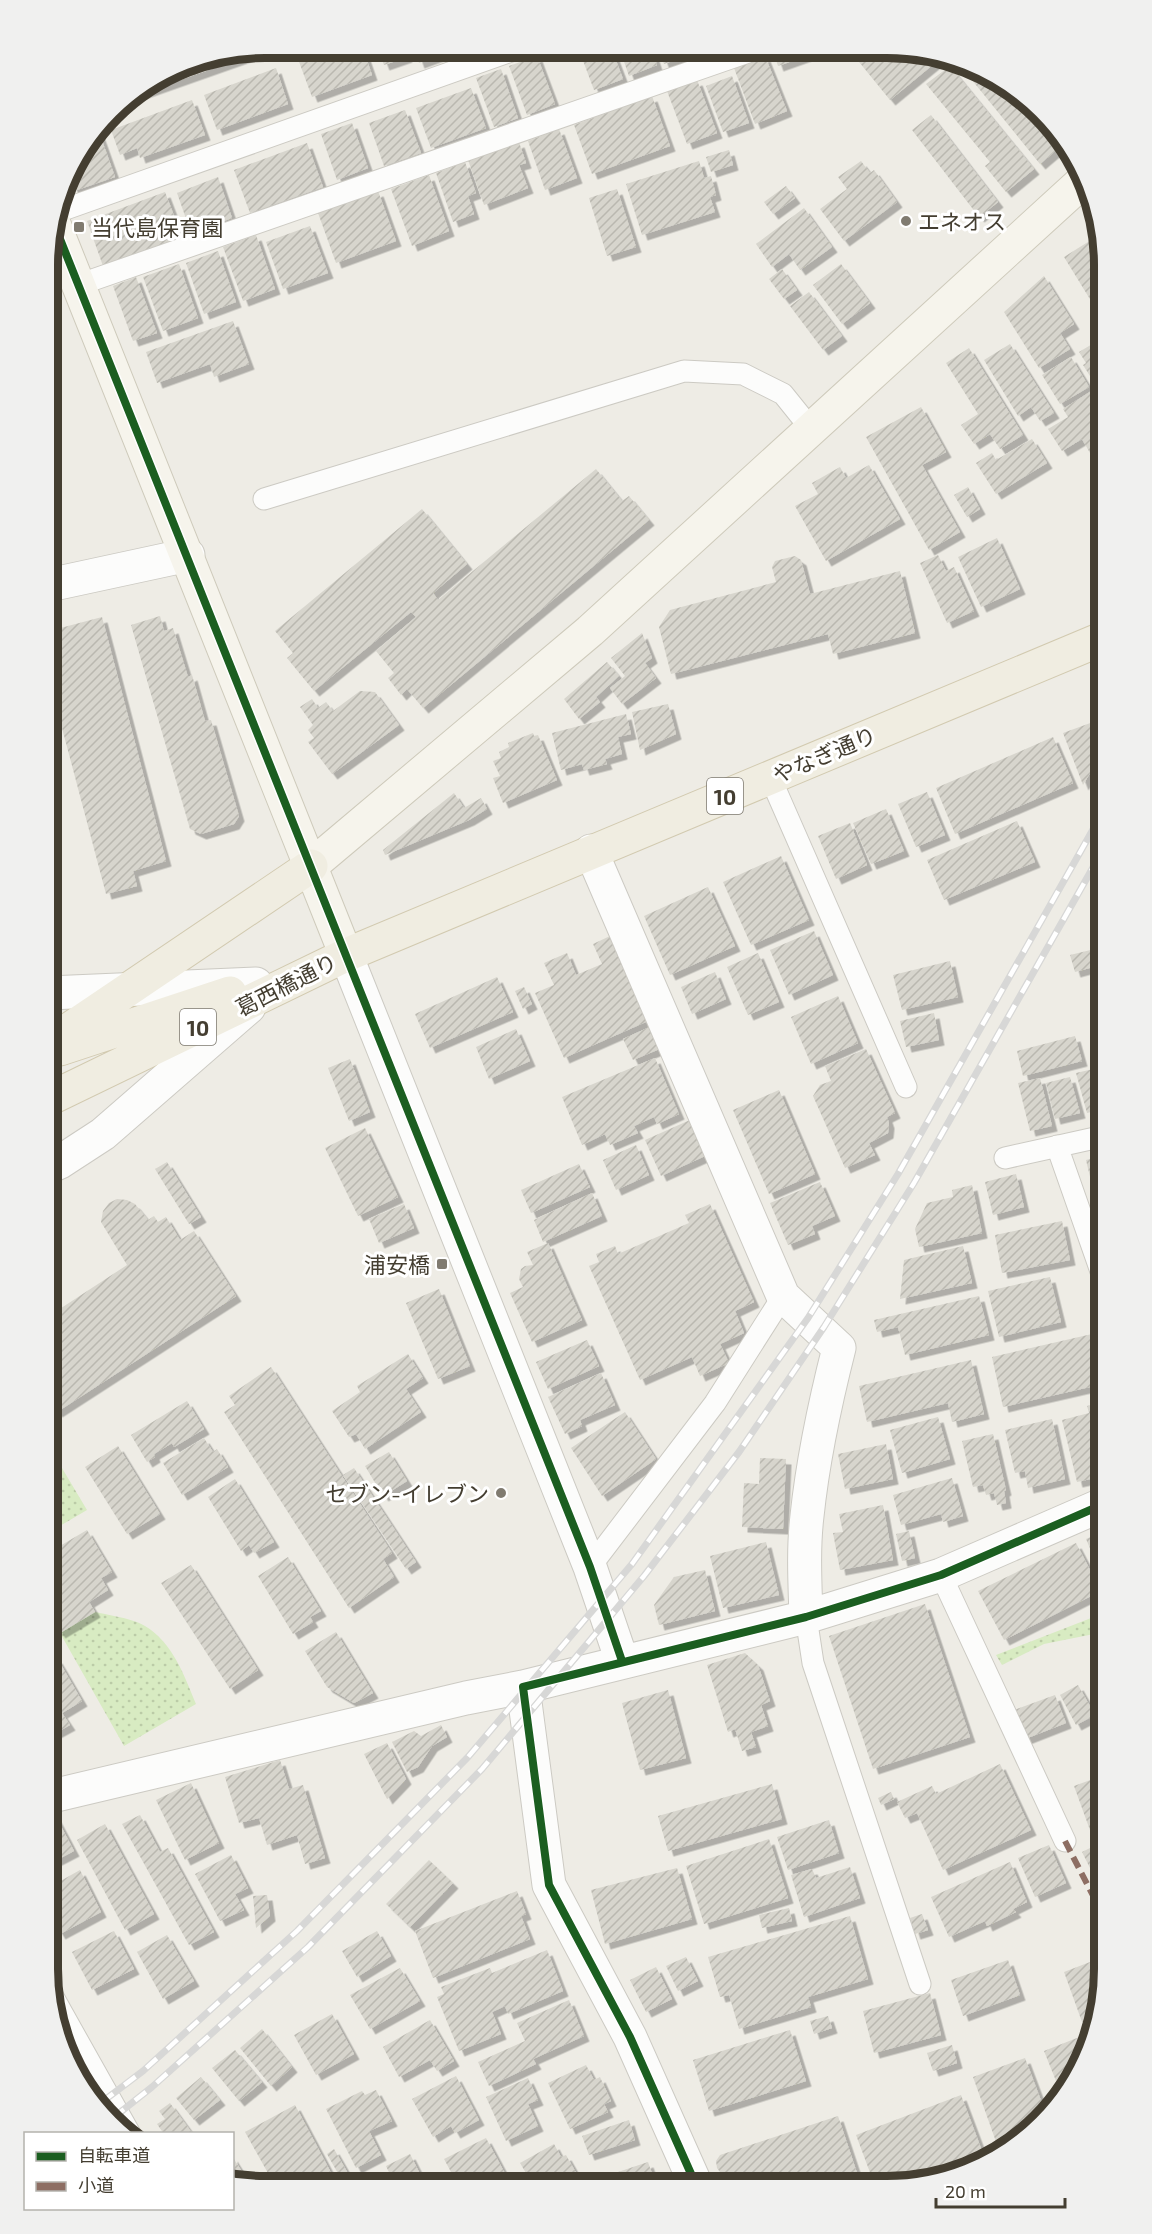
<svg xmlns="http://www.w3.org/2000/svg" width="1152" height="2234" viewBox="0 0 1152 2234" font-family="'Exo 2','Noto Sans JP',sans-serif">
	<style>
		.grass { fill: url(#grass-dots) }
		.building { fill: url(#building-hatch); filter: url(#shadow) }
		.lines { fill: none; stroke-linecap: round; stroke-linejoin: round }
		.lane-casing { stroke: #cccac3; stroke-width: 23 }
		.street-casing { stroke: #cccac3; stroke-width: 35 }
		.secondary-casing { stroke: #cecabb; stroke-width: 35 }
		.primary-casing { stroke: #d2cab0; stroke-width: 35 }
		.lane { stroke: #fcfcfb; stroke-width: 21 }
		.street { stroke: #fcfcfb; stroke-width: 33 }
		.secondary { stroke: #f6f4ec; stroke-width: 33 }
		.primary { stroke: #f0ede1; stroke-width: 33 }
		.rail-casing { stroke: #d7d7d6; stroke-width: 7 }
		.rail { stroke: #fff; stroke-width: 4.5; stroke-dasharray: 14; stroke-linecap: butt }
		.quiet { stroke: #8d6e63; stroke-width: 6; stroke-dasharray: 12 6; stroke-linecap: butt }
		.cycleway-casing { stroke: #fff; stroke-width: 11 }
		.cycleway { stroke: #1b5e20; stroke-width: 8 }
		.poi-dot { fill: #807b70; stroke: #fff; stroke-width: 2 }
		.labels { text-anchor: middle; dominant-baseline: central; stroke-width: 6; stroke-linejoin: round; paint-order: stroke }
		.shield { fill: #fff; stroke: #7c786f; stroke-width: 1.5 }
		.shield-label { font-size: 21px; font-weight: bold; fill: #443e31 }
		.poi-label { font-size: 22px; fill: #443e31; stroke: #fff; text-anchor: start }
		.street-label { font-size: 22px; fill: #443e31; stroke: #fff }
		.rim { fill: none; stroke: #443e31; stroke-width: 8 }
	</style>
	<defs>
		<pattern id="grass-dots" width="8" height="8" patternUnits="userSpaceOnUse" patternTransform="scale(1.5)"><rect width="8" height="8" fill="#d8ebc2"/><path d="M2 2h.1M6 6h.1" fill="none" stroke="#bbcba7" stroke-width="1.8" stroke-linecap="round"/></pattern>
		<pattern id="building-hatch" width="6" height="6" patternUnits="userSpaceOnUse" patternTransform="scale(1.5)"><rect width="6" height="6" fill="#d7d5cd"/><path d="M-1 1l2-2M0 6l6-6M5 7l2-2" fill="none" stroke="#bab8b0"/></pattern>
		<filter id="shadow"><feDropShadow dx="5.5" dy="5.5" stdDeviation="0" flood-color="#0004"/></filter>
	</defs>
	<rect width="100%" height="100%" fill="#eeece5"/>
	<path class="grass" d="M59,1463L87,1510L48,1533L49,1469Z
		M95,1612C109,1615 134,1619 145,1626C173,1643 184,1675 196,1704L124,1746L60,1633Z
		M1104,1613V1628L1094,1634L1044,1644L1002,1665L996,1655Z
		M982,2151L984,2161L956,2175L886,2186Z"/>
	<path class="building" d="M266,48L268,49L126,99L183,64Z
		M327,48L363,49L372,75L312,97L298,59Z
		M378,49H404L407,57L384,65Z
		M414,49H457L419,63Z
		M579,50H612L623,79L594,90Z
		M620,50H652L657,65L629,76Z
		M659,50L699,51L664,64Z
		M773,51H811L812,54L778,66Z
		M851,52H929L941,58L890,100Z
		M537,56L555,104L527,115L509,66Z
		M765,56L787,111L755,124L734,68Z
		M950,66L1034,169L1006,192L985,166L990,162L926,84Z
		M276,68L288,104L217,130L204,95Z
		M501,69L518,118L494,127L476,78Z
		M963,69L1022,98L1060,147L1040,164Z
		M732,76L749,123L723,132L706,86Z
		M697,80L717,133L687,144L667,91Z
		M471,88L486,128L431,148L416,108Z
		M652,96L670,146L592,174L574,125Z
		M192,100L205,135L140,158L137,148L120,155L111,130Z
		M405,110L421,153L384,166L369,123Z
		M931,115L998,202L979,217L912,130Z
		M352,123L368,168L337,180L321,134Z
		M559,129L577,178L545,190L528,141Z
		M99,132L115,177L74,191L68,177L71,169Z
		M519,142L526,163L519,165L528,188L484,205L468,160Z
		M307,143L323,187L250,213L234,170Z
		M729,150L733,165L711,172L706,157Z
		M699,161L704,178L711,176L716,195L710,197L715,212L642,235L626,184Z
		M861,161L870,173L874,170L897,202L844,241L820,209L847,189L838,177Z
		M465,162L476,193L468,196L474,214L453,222L436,173Z
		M429,175L449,231L412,246L391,189Z
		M218,177L232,218L191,233L177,193Z
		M786,186L795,198L773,214L764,202Z
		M617,189L636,247L607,256L589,198Z
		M378,191L396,241L336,263L318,213Z
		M165,192L182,237L103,266L87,221Z
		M804,208L832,247L800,270L789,254L772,267L756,244Z
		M310,226L328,273L283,289L266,242Z
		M256,235L275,289L243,301L223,247Z
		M1099,235L1104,266V322L1064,257Z
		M218,251L236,302L204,314L186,263Z
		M179,264L198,318L163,331L143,277Z
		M841,264L870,303L842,324L813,285Z
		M782,269L797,290L784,299L769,279Z
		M1044,276L1074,324L1060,333L1070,349L1039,368L1004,312Z
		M136,277L157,333L133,341L113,286Z
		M809,292L842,336L823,350L790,306Z
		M233,321L249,364L214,377L210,364L157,383L146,352Z
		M1104,337V378L1095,384L1083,365L1086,363L1079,352Z
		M1010,344L1054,413L1040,421L1031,407L1018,416L984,360Z
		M969,348L1023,435L1000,449L990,434L974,444L961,425L978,414L946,363Z
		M1071,357L1089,387L1060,404L1042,375Z
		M1104,383V445L1090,453L1082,439L1062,451L1048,429L1068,417L1063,409Z
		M921,407L946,452L922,465L960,532L929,550L866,437Z
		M1032,439L1047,463L996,494L976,463L992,453L996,460Z
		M869,465L900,519L826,561L795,506L818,494L812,483L840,467L846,478Z
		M596,469L622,501L629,496L649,520L423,708L407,689L401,695L388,678L394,673L376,651L416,617L411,612L314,691L287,658L293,653L275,631L422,509L467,564L433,593L438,600Z
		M968,487L980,509L967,517L954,495Z
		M997,538L1020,589L981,607L958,557Z
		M938,555L946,571L954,567L974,611L947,623L920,563Z
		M795,556L801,560L810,594L900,571L915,633L833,654L828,634L671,674L659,627L670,610L776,582L772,567L775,561Z
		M160,616L164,631L173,628L188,677L192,675L205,721L211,720L239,816L234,824L201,834L190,829L131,625Z
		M102,617L166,861L133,871L137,886L106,894L49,679V631Z
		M642,633L652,658L645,663L656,678L622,704L610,688L625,676L611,658Z
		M607,662L619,676L596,697L600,702L579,719L564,699Z
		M360,691L375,692L399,725L332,774L308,742L314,738L308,730L313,725L300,707L312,699L318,708L326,702L333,711Z
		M668,704L676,734L640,750L632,712Z
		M626,714L631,734L618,737L622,754L605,759L607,764L584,770L582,764L561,770L552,733Z
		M1104,718V749L1083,785L1063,733Z
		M533,733L534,736L538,735L557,780L503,803L493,778L500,776L493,761L501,758L499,752L509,747L508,743Z
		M1053,737L1073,783L955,834L936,788Z
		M927,792L945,835L916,847L898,804Z
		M454,793L464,808L481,798L487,809L469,820L385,855L383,850Z
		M886,809L904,851L871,864L853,823Z
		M1017,821L1035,862L944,900L927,860Z
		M850,823L867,865L836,879L818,836Z
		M781,856L809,920L751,945L723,882Z
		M708,887L735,946L670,975L644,916Z
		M814,931L833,975L789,995L770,950Z
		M610,936L648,1021L564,1058L535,993L554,985L544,963L567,953L576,975L602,964L593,944Z
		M1103,947L1104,964L1075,972L1070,955Z
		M758,953L779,1002L748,1015L727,967Z
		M950,961L958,997L902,1010L893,975Z
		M715,972L726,999L692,1014L681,987Z
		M497,977L513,1012L430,1048L415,1014Z
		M524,987L532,1004L523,1009L515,991Z
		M838,996L858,1043L811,1064L791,1017Z
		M934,1013L939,1040L906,1047L900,1021Z
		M652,1026L662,1048L633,1060L623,1039Z
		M516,1029L530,1061L489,1079L476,1047Z
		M1075,1036L1082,1061L1023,1076L1017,1051Z
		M1104,1036V1055L1095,1057L1091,1040Z
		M866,1049L895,1113L887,1117L889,1123L888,1133L869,1143L875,1155L845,1168L813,1096L820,1085L831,1081L825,1066Z
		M655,1058L679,1114L657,1124L654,1117L634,1126L638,1133L610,1145L605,1134L582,1145L562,1097Z
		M350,1059L370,1112L349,1121L328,1068Z
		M1102,1067L1104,1075V1109L1087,1113L1076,1073Z
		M1070,1077L1080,1113L1055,1119L1046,1083Z
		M1040,1078L1052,1126L1030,1131L1018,1083Z
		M779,1090L815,1174L769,1194L733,1110Z
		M690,1120L705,1156L661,1176L645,1140Z
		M365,1128L398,1197L358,1216L325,1148Z
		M636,1145L649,1175L616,1190L603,1160Z
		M1104,1155V1206H1103L1096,1180L1091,1181L1086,1160Z
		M167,1162L201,1217L189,1224L155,1169Z
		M579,1164L590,1187L531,1213L521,1190Z
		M1016,1174L1024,1207L993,1215L985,1182Z
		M820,1182L835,1216L812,1226L815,1234L788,1245L770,1203Z
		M972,1185L982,1233L919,1247L915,1229L927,1203L953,1197L952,1190Z
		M592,1193L602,1216L543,1242L534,1220Z
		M117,1199L127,1200L135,1204L148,1220L154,1216L158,1222L166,1217L180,1240L194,1231L236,1296L57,1412L49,1399V1316L127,1265L101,1222L103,1211L109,1203Z
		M404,1204L414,1228L379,1243L369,1219Z
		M710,1204L754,1302L735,1311L744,1333L720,1344L729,1363L700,1376L692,1357L640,1380L589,1266L599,1262L596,1254L615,1246L618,1254L689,1223L685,1215Z
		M1062,1221L1070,1260L1002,1273L995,1235Z
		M548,1243L582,1320L532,1342L510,1293L523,1287L519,1279L521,1269L525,1266L533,1265L527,1252Z
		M963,1246L972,1283L900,1299L904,1260Z
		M1050,1277L1061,1322L999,1337L988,1291Z
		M439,1289L470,1366L438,1379L406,1303Z
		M979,1296L989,1335L905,1355L898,1327L877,1332L874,1320Z
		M1092,1334L1103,1384L1003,1407L992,1357Z
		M587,1340L599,1366L548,1389L536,1362Z
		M408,1354L423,1378L406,1389L421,1412L365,1449L356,1434L349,1437L332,1411L360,1392L357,1386Z
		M971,1360L984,1414L952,1422L948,1403L867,1422L859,1386Z
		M271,1367L392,1553L383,1559L394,1577L349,1608L224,1412L235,1405L229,1396Z
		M601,1373L615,1405L580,1420L582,1426L565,1434L548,1397Z
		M187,1401L204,1429L174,1447L172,1443L154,1454L155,1457L147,1462L131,1435Z
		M1104,1401V1476L1077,1482L1062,1420L1089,1413L1087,1406Z
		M625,1412L656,1459L602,1496L571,1448Z
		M938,1417L950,1459L902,1473L890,1430Z
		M1052,1419L1065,1479L1028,1488L1025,1471L1015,1473L1005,1430Z
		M993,1434L1006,1490L1004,1491L1006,1503L997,1505L994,1493L986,1495L983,1485L973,1487L962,1441Z
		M204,1438L213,1452L217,1449L228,1467L182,1495L163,1463Z
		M886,1444L893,1479L845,1489L838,1454Z
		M118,1446L160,1514L127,1534L85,1467Z
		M389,1452L407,1481L383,1496L365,1466Z
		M760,1458L786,1459L783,1529L742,1527L744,1483L759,1484Z
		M354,1468L416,1562L406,1569L343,1475Z
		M952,1478L963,1516L943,1522L941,1514L901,1525L893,1495Z
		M235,1479L274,1542L254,1553L249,1545L241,1551L208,1497Z
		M883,1505L893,1560L840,1570L833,1533L843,1532L839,1514Z
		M87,1530L112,1572L101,1578L108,1590L89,1602L95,1612L60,1633L55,1625L51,1628L48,1624V1553Z
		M909,1531L915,1558L902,1561L896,1534Z
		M1104,1531V1571L1100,1572L1086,1539Z
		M766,1542L779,1595L723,1608L710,1556Z
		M1076,1543L1101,1591L1004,1640L978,1591Z
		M288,1557L321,1611L310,1617L313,1622L293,1634L258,1576Z
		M191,1565L258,1670L230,1689L161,1583Z
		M705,1570L715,1611L659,1625L654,1605L674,1577Z
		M925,1604L970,1737L873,1769L829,1636Z
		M336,1632L373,1693L354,1703L327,1687L305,1651Z
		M745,1653L758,1665L770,1701L761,1705L768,1726L751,1732L756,1747L742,1751L735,1729L728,1732L707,1665Z
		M57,1658L82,1701L62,1713L70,1725L48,1737V1663Z
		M1078,1685L1095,1715L1076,1725L1060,1695Z
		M668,1690L686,1758L640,1770L622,1703Z
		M1055,1695L1066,1723L1025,1739L1014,1710Z
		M441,1725L447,1737L432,1746L418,1767L407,1772L392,1742L414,1731L421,1736Z
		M387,1743L406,1779L387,1799L364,1754Z
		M280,1760L289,1789L303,1785L325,1858L305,1864L297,1835L267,1845L259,1818L239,1823L225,1777Z
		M1000,1764L1031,1830L943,1870L917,1813L905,1818L897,1802L932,1786L936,1794Z
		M1104,1775V1829L1091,1833L1074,1786Z
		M191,1783L219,1843L185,1860L156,1800Z
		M772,1784L782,1819L668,1851L658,1816Z
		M891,1792L894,1799L881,1805L878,1798Z
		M55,1815L74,1851L51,1863L48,1858V1819Z
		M140,1815L160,1852L168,1848L214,1932L189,1945L122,1824Z
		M829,1820L839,1853L788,1870L777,1837Z
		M105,1824L154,1914L125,1930L77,1840Z
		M769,1839L788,1898L704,1924L686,1866Z
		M1104,1841V1871L1094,1876L1082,1852Z
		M1049,1845L1066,1883L1035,1897L1018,1858Z
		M231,1855L248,1888L235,1894L244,1910L220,1921L195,1874Z
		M429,1860L453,1883L410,1927L386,1904Z
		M1010,1862L1027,1902L1013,1909L1016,1912L987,1926L985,1921L949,1937L931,1897Z
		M850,1867L860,1898L804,1917L791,1875L812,1869L816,1878Z
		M677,1868L692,1919L605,1944L591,1890Z
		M80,1870L101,1912L60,1934L48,1913V1888Z
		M517,1891L526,1914L521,1916L530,1939L433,1978L415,1931Z
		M267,1895L270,1916L256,1928L253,1896Z
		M789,1908L792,1921L762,1928L759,1915Z
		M922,1914L928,1930L915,1934L910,1918Z
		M850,1916L868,1979L808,1997L811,2007L739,2029L729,1995L720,1997L708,1957Z
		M114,1931L134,1969L92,1990L72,1952Z
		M377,1931L391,1956L357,1977L342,1951Z
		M167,1935L194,1981L163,1999L137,1952Z
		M547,1950L563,1991L508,2014L505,2006L492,2012L501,2034L459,2051L437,1997L444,1994L441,1987L490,1968L492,1973Z
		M1104,1952V1983L1103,1984L1092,1957Z
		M686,1957L698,1981L678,1991L666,1966Z
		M1008,1960L1020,1995L963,2016L951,1980Z
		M1090,1962L1101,1993L1096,2017L1082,2022L1064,1972Z
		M656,1967L672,1999L646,2012L630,1980Z
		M400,1968L420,2001L370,2029L350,1995Z
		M930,1993L941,2035L874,2053L863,2011Z
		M569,2000L584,2036L533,2059L536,2064L489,2086L478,2062L525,2041L517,2023Z
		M332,2014L354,2054L316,2075L294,2035Z
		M828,2016L832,2028L814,2034L810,2021Z
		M430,2020L454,2061L437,2071L430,2060L399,2077L383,2047Z
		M262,2029L292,2067L271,2086L240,2048Z
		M790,2030L806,2081L709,2111L693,2060Z
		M1092,2032L1088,2051L1062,2096L1044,2051Z
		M952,2045L957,2063L933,2071L927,2053Z
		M235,2050L262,2082L239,2101L212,2068Z
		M1025,2058L1046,2114L1008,2149L1000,2153L973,2077Z
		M586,2065L594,2080L600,2077L611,2101L604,2104L608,2112L570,2129L548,2083Z
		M456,2076L479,2120L455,2133L451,2126L433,2137L412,2099Z
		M201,2077L220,2100L194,2120L176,2098Z
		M528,2078L538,2100L528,2104L538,2126L506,2141L486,2097Z
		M376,2090L392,2121L369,2131L381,2155L356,2168L326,2109L362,2091L365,2095Z
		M961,2095L982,2151L886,2186H875L856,2135Z
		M170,2103L192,2133L191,2134H164L157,2124L165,2119L159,2111Z
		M295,2105L337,2184H274L245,2132Z
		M838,2116L858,2176L828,2186H730L717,2168L716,2161L720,2155Z
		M629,2120L635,2140L589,2155L582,2136Z
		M486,2138L509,2181L501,2185H458L444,2159Z
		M554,2144L561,2157L566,2155L583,2185H533L520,2163Z
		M334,2149L354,2184H344L327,2154Z
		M410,2154L424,2182L420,2185H395L386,2166Z
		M232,2156L244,2175L232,2182Z
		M648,2162L656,2185H606L603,2177Z"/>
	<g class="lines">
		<g class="lane-casing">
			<path id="lane" d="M57,212L514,50
				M78,285L751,51
				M264,499L684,371L743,374L783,394L812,430
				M770,777L906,1087
				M1057,1146L1104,1280
				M1005,1158L1104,1136
				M590,1567L715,1403L783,1296
				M941,1575L1065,1841
				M806,1617L813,1663L920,1984
				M52,1995L130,2134"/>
		</g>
		<g class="street-casing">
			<path id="street" d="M49,585L188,555
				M591,851L783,1296L839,1348C825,1403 813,1459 807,1516C803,1549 805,1584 806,1617
				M346,955L590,1567L622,1661
				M49,993L256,984
				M49,1167L60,1162L103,1134L249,1007
				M48,1797L466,1698L523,1687
				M696,2185L630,2037L549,1885L523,1687L806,1617L941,1575L1104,1504"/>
		</g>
		<g class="secondary-casing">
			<path id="secondary" d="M54,224L346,955
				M311,866L590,631L1083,181"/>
		</g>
		<g class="primary-casing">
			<path id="primary" d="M49,1043L311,866
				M60,1049L230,993
				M49,1099L346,955L1104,638"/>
		</g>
		<use href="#lane" class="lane"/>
		<use href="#street" class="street"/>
		<use href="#secondary" class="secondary"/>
		<use href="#primary" class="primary"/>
		<g class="rail-casing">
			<path id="rail" d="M102,2102L143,2071L297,1931L468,1757L632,1564L808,1318L898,1174L1104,810
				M113,2118L152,2087L308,1947L482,1769L644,1576L739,1452L824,1327L914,1183L1104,848"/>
		</g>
		<use href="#rail" class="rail"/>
		<path class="quiet" d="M1065,1841L1104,1917"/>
		<g class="cycleway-casing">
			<path id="cycleway" d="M54,224L590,1567L622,1661
				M696,2185L630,2037L549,1885L523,1687L806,1617L941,1575L1104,1504"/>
		</g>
		<use href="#cycleway" class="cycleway"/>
	</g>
	<g class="poi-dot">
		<circle cx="906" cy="221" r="6"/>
		<rect x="73" y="221" width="12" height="12" rx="3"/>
		<rect x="436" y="1258" width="12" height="12" rx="3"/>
		<circle cx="501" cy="1493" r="6"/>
	</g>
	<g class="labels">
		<g class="shield">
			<rect x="707" y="778" width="36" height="36" rx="4.5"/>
			<rect x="180" y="1009" width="36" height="36" rx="4.5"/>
		</g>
		<g class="shield-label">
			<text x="725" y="796">10</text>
			<text x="198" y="1027">10</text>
		</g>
		<g class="poi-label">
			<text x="918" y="221">エネオス</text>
			<text x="91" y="227">当代島保育園</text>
			<text x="430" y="1264" text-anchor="end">浦安橋</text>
			<text x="489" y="1493" text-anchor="end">セブン-イレブン</text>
		</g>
		<g class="street-label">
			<text transform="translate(824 754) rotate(-23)">やなぎ通り</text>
			<text transform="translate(286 984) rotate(-27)">葛西橋通り</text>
		</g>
	</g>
	<path d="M0 0H1152V2234H0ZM265 58H887A207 207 0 0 1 1094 265V1969A207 207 0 0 1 887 2176H265A207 207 0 0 1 58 1969V265A207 207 0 0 1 265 58Z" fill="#f0f0ef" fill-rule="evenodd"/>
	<path class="rim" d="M265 58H887A207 207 0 0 1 1094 265V1969A207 207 0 0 1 887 2176H265A207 207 0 0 1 58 1969V265A207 207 0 0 1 265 58Z"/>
	<rect x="24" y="2132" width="210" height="78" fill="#ffffff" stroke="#b4b2ad" stroke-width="1.5"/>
	<rect x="36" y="2152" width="30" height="9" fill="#1b5e20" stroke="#b4b2ad" stroke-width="1.5"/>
	<text x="78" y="2162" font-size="18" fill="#443e31">自転車道</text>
	<rect x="36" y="2182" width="30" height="9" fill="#8d6e63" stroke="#b4b2ad" stroke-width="1.5"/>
	<text x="78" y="2192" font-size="18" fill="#443e31">小道</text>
	<path d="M936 2198v9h129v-9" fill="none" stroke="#443e31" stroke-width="3"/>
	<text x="945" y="2198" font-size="18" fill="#443e31" stroke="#ffffff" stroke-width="4.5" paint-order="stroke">20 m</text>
</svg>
